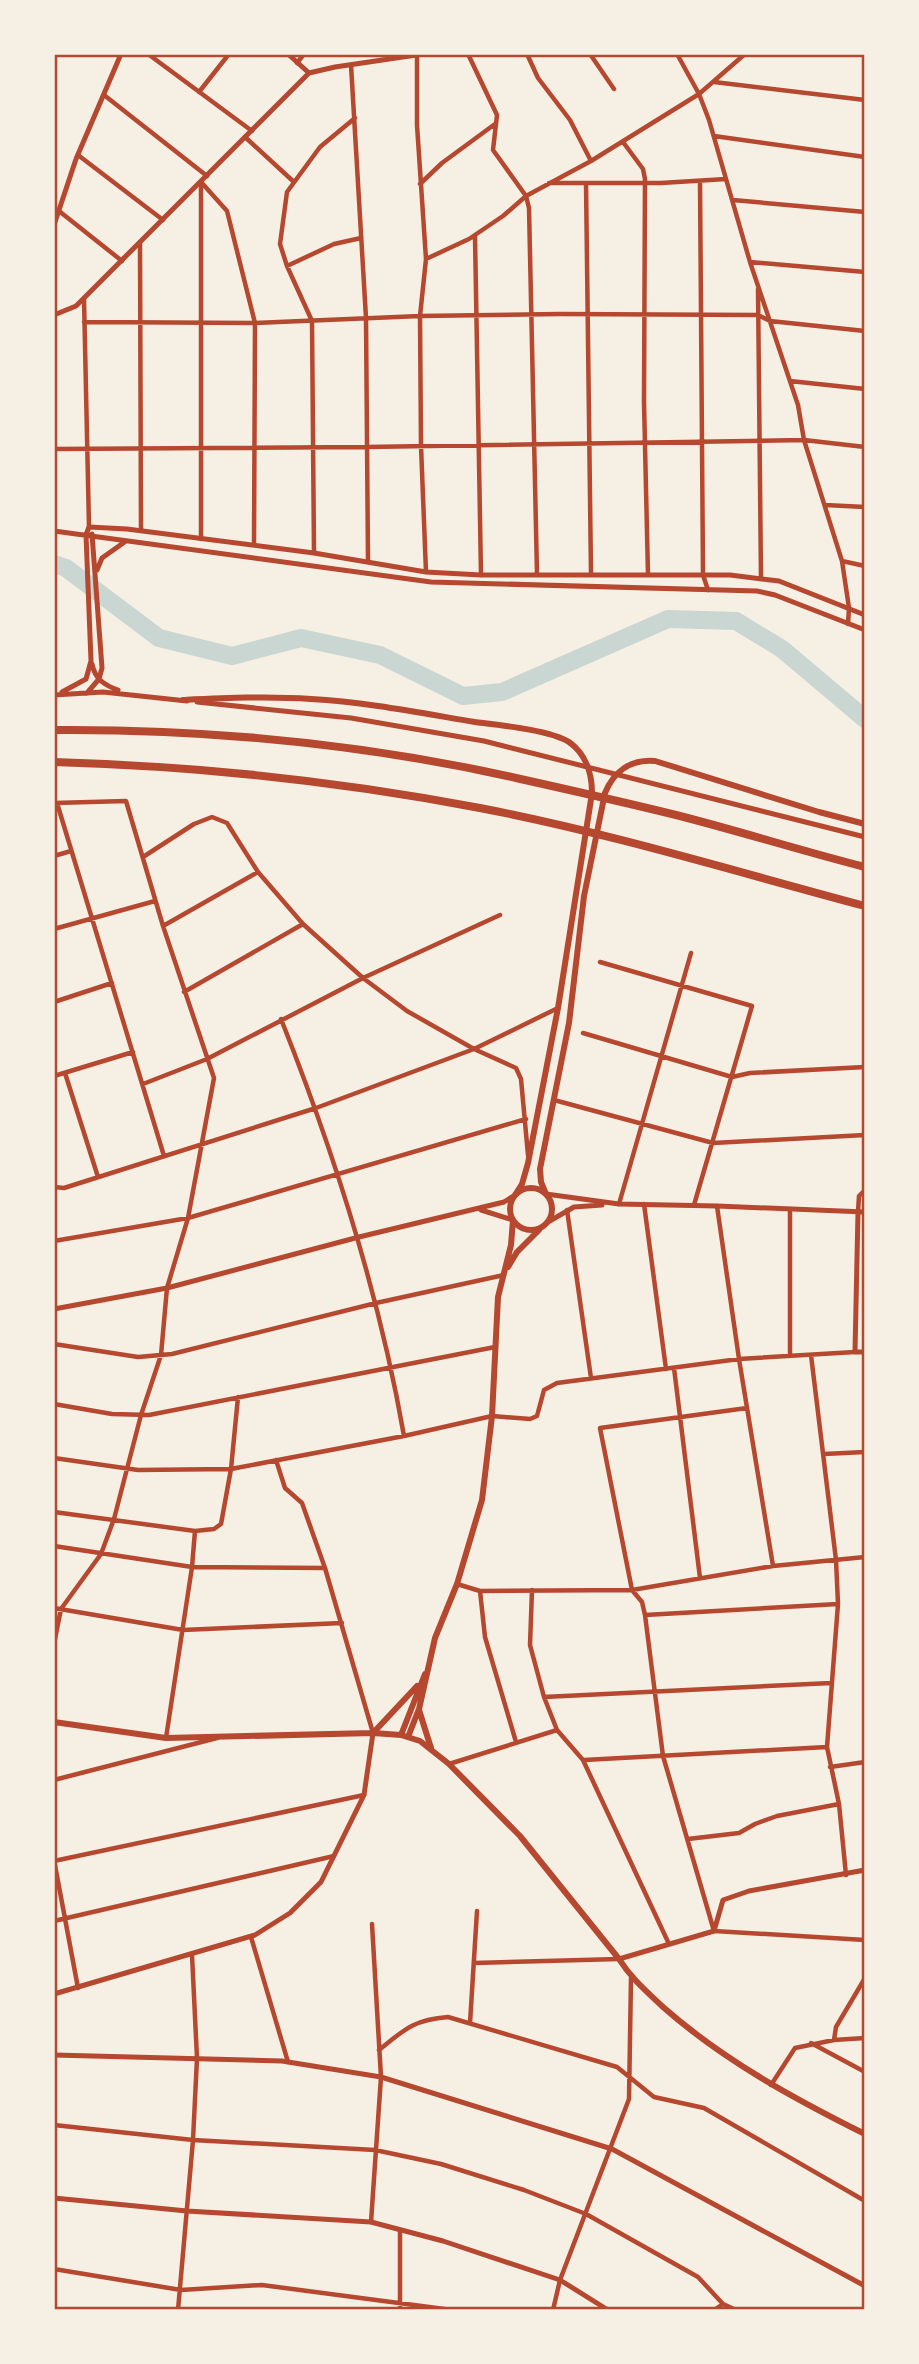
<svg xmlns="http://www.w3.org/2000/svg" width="919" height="2364" viewBox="0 0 919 2364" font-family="Arial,sans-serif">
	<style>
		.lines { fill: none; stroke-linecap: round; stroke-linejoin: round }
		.river { stroke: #c9d6d2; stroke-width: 18 }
		.minor { stroke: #b5482f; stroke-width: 4.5 }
		.tertiary { stroke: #b5482f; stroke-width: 5 }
		.secondary { stroke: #b5482f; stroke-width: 6 }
		.motorway { stroke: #b5482f; stroke-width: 8 }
		.neatline { fill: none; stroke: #b5482f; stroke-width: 2.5 }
	</style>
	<rect width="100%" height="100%" fill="#f6efe4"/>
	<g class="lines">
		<path class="river" d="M54,564L66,568L159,638L232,656L301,638L380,655L463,696L502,692L668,619L736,621L782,649L865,719"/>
		<path class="minor" d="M148,54L252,131
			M417,54V125L426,259L420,316L421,446L426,572
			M468,54L497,115L493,150L526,196L529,208L537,574
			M527,54L538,78L570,120L591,161
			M590,54L614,89
			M677,54L699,94L709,120L750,262L798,405L804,440L842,561L849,608L848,624
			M297,63L304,54
			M351,65L366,318L368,562
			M714,82L865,100
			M199,92L229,54
			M104,95L207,176
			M714,136L865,157
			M245,137L294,182
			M623,142L643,169L645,179L644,402L648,575
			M78,155L163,220
			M700,181L703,575L708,590
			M201,182L227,211L255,323L254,545
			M201,182V539
			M549,183H661L726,179
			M586,183L591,574
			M420,184L442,163L495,124
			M733,200L865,212
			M59,211L122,261
			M475,236L481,575
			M140,242L141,531
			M426,259L469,239L503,216L526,196L591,161L699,94L745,54
			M750,262L865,272
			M287,266L334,244L361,238
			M758,289L761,579
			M84,299L89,527
			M84,322L255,323L420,316L560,314L758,315L770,321L865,331
			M790,381L865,389
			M54,449L366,447L804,440L865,447
			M825,505L865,507
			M314,553L312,321L287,266L280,244L287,192L320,147L355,118
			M842,561L865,566
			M54,803L126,801L163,926L214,1078L188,1218L167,1288L161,1355L141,1415L114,1519L101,1554L61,1609L54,1644
			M57,803L164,1156
			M54,856L71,851
			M143,857L194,824L212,817L227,823L258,872L303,924L363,978L407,1011L474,1049L516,1068L521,1079L528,1155
			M163,926L258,872
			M54,929L155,901
			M600,962L752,1006L694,1205
			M184,992L303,924
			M54,1002L112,983
			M281,1019C335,1155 379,1292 404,1436
			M583,1033L732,1077L750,1073L865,1067
			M65,1073L98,1177
			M54,1076L133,1052
			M143,1084L207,1059L363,978L500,915
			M554,1100L713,1143L865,1135
			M54,1187L64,1188L316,1108L474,1049L558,1008
			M619,1204L691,953
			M644,1204L666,1369
			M717,1206L739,1359L773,1566
			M790,1209V1356
			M567,1210L591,1378
			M858,1212L859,1196L865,1190
			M54,1241L188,1218L526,1119
			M54,1344L138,1357L172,1354L376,1303L504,1275
			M811,1355L836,1560L838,1604L827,1747L839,1804L846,1875
			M674,1368L700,1578
			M54,1404L112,1414L149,1415L495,1347
			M747,1408L600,1428L632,1590L642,1602L645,1615L663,1756L714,1931L865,1940
			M824,1454L865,1452
			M54,1458L138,1470L231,1469L404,1436L492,1416L530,1419L537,1416L544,1390L557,1383L739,1359L855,1352
			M276,1460L285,1488L302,1503L325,1568L373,1733
			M54,1512L195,1531
			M54,1546L192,1567L325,1568
			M457,1584L480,1591L632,1590L773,1566L865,1557
			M532,1590L530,1645L544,1697L557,1730L583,1760L669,1944
			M480,1591L485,1637L516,1742
			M54,1608L183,1630L342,1623
			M645,1615L838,1604
			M544,1697L831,1683
			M166,1738L192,1567L195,1531L214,1529L221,1524L231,1469L238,1397
			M584,1760L827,1747
			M449,1764L557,1730
			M830,1767L865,1762
			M54,1780L217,1738
			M688,1839L739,1833L755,1824L777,1816L839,1804
			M54,1860L78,1988
			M54,1861L364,1795
			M54,1921L334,1856
			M251,1937L288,2062
			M474,1963L619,1959
			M470,2023L477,1911
			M834,2040L836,2027L865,1978
			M811,2043L865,2072
			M379,2050C405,2029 413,2020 448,2017L617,2067L654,2097L704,2108L865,2201
			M771,2085L795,2048L834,2040L865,2038
			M54,2125L193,2140L375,2150L441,2164L524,2190L586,2214L698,2277L723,2304L736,2310
			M371,2222L381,2077L372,1924
			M54,2269L181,2290L262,2285L452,2310
			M178,2310L193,2140L197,2058L192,1955
			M400,2310V2230
			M553,2310L560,2280L629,2099L631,1978
			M714,2310L723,2304"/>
		<path class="tertiary" d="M288,54L309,73
			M54,225L76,159L121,54
			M54,315L76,306L309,73L335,67L423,54
			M54,531L431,582L757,591L775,595L865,630
			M86,535L89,527L127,529L314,553L426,572L481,575H730L779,581L865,615
			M97,570L102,558L126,541
			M92,664C95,679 104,685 118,690
			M62,692L86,679L91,661L86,535
			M87,693L99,679L102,668L92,534
			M54,695L103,692L187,701
			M197,702L351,718L484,741L865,837
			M546,1194L619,1204L717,1206L865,1212
			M481,1210L513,1220
			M858,1212L855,1352H865
			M548,1222L574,1207L602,1205
			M54,1309L167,1288L359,1237L504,1202L515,1195
			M619,1959L714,1931L723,1900L749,1891L865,1870
			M54,1994L255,1935L290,1913L321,1882L364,1795L373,1733
			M54,2055L282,2061L381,2077L612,2149L865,2286
			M54,2198L187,2211L371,2222L443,2241L560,2280L608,2310"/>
		<path class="secondary" d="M183,700C226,698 268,696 311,699C366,702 421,713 475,722C499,725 550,730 569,742C586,754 592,774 592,793L558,1008L528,1163L522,1184L515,1195
			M510 1209a21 21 0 1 1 42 0a21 21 0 1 1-42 0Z
			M546,1194L541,1182L540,1169L569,1023L584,896L605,793C614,771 631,759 655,761L819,812L865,824
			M508,1267L517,1252L539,1230
			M419,1710L431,1748
			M54,1722L166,1738L373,1733L401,1735L420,1741L449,1764L520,1836L619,1959C631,1978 646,1991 663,2007C723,2060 793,2098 865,2134
			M373,1733L417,1686
			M401,1735L425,1674
			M408,1737L419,1709L435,1638L457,1584L482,1500L492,1416L498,1297L511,1245L513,1220"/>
		<path class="motorway" d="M54,730C208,729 366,744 516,778C570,790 623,802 676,815C739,831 802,851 865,867
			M54,762C198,766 339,781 480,808C610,833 737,872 865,906"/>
	</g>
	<rect width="919" height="2364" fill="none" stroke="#f6efe4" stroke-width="112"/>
	<rect x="56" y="56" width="807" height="2252" class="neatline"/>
</svg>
